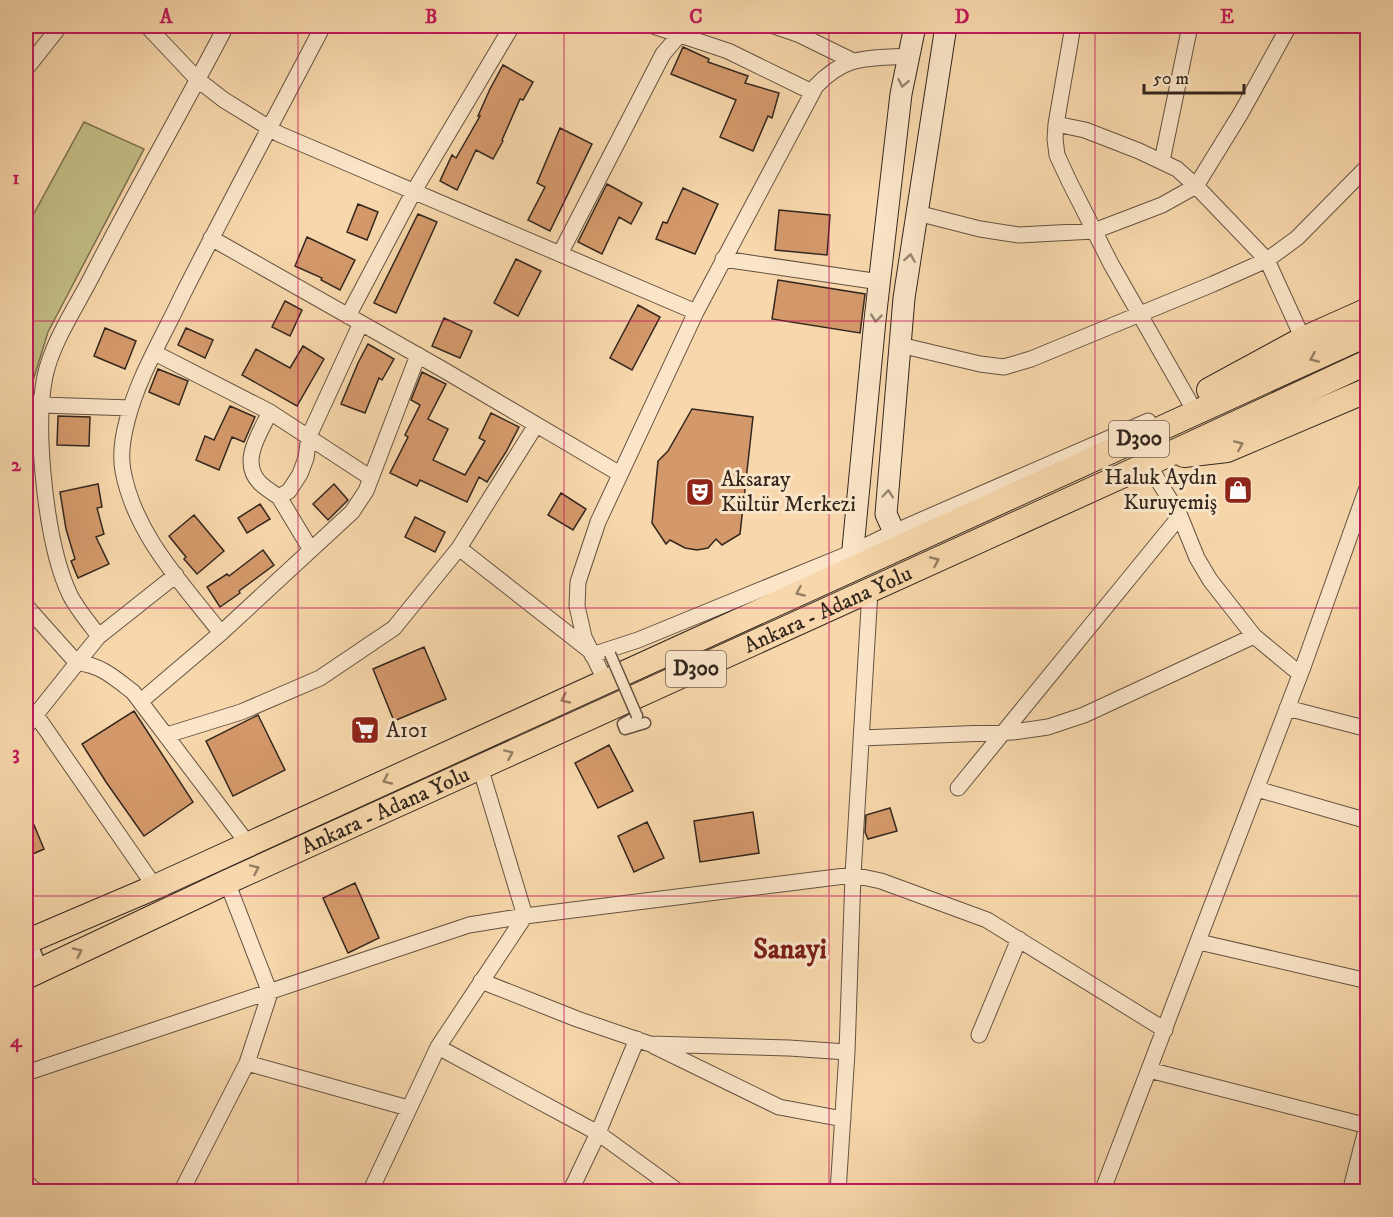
<svg xmlns="http://www.w3.org/2000/svg" width="1393" height="1217" viewBox="0 0 1393 1217" font-family="'IM FELL DW Pica',serif">
	<style>
		.green { fill: #c3bd84; stroke: #7b7251; stroke-width: 1.5 }
		.building { fill: #d4996b; stroke: #33271e; stroke-width: 1.5 }
		.lines { fill: none; stroke-linecap: round; stroke-linejoin: round }
		.pedestrian-casing { stroke: #645341; stroke-width: 13 }
		.minor-casing { stroke: #645341; stroke-width: 17 }
		.secondary-casing { stroke: #33271e; stroke-width: 23 }
		.trunk-casing { stroke: #33271e; stroke-width: 26 }
		.pedestrian { stroke: #fae5c8; stroke-width: 10 }
		.minor { stroke: #fae5c8; stroke-width: 15 }
		.secondary { stroke: #fae5c8; stroke-width: 21 }
		.trunk { stroke: #f7d7ab; stroke-width: 24 }
		.pedestrian-bridge-casing { stroke: #645341; stroke-width: 13; stroke-linecap: butt }
		.pedestrian-bridge { stroke: #fae5c8; stroke-width: 10 }
		.oneway { stroke: #968673 }
		.oneway2 { stroke: #957f64 }
		.grid { fill: none; stroke: #c2185b; stroke-width: 1.5; stroke-opacity: 0.55 }
		.labels { text-anchor: middle; dominant-baseline: central; stroke-width: 6; stroke-linejoin: round; paint-order: stroke }
		.shield { fill: #fae5c8; stroke: #6f6051; stroke-width: 1.5 }
		.shield-label { font-size: 21px; font-weight: bold; fill: #33271e }
		.poi-label { font-size: 22px; fill: #33271e; stroke: #fae5c8; text-anchor: start }
		.street-label { font-size: 22px; fill: #33271e; stroke: #fae5c8 }
		.district-label { font-size: 28px; font-weight: bold; fill: #7a1f14; stroke: #fae5c8 }
		.neatline { fill: none; stroke: #c2185b; stroke-width: 2 }
		.grid-label { font-size: 20px; text-anchor: middle; font-weight: bold; fill: #c2185b }
	</style>
	<rect width="100%" height="100%" fill="#f7d7ab"/>
	<filter id="stains"><feTurbulence type="fractalNoise" baseFrequency=".00333" numOctaves="4"/><feColorMatrix values="0 0 0 0 .2 0 0 0 0 .09 0 0 0 0 .02 0 0 0 .5 -.17"/></filter>
	<radialGradient id="worn" r=".72"><stop offset=".6" stop-color="#630" stop-opacity="0"/><stop offset="1" stop-color="#630" stop-opacity=".3"/></radialGradient>
	<path class="green" d="M84,122L144,149L48,332L31,387H26V228Z"/>
	<path class="building" d="M683,47L709,59L708,62L748,76L745,83L779,93L772,118L768,116L753,151L720,137L736,100L671,74Z
		M503,65L533,82L523,100L520,99L502,140L503,141L493,159L476,150L457,190L440,181L452,155L456,158L480,116H478L490,89Z
		M560,128L592,144L550,231L528,220L545,187L537,183Z
		M607,184L642,203L631,224L619,217L602,254L578,242Z
		M683,188L718,204L695,254L656,239L663,222L667,223Z
		M358,204L378,212L367,240L347,232Z
		M779,210L830,215L827,255L775,250Z
		M418,214L437,222L396,313L374,303Z
		M307,237L355,260L340,290L321,280L322,278L295,266Z
		M516,259L541,271L518,316L494,303Z
		M778,280L865,294L860,333L772,319Z
		M285,301L302,310L290,336L272,327Z
		M638,305L660,317L632,370L610,358Z
		M444,318L472,331L460,358L432,346Z
		M105,328L136,341L125,369L94,356Z
		M186,328L213,340L205,358L178,345Z
		M368,344L394,359L382,380L379,378L365,413L341,404L358,363Z
		M303,346L324,359L297,406L242,375L256,349L290,368Z
		M158,369L188,381L179,405L149,392Z
		M422,372L446,384L428,419L448,429L433,460L465,475L485,441L479,438L491,413L519,427L506,452L487,482L479,477L467,502L420,480L417,486L390,473L408,437L405,435L420,405L411,400Z
		M230,406L255,417L244,442L232,437L219,470L196,460L205,436L214,440Z
		M692,409L753,417L740,534L722,545L716,539L708,548L697,550L685,548L670,540L666,544L652,523L658,461L668,451Z
		M58,416L90,417L89,446L57,445Z
		M98,484L102,507L97,508L104,534L96,537L109,564L78,578L71,561L75,559L66,529L60,492Z
		M334,484L348,500L328,520L313,504Z
		M561,493L586,509L573,530L548,515Z
		M260,504L270,519L247,533L238,518Z
		M194,515L224,551L197,574L184,559L186,557L169,536Z
		M415,517L445,532L435,552L405,537Z
		M263,550L274,565L239,591L240,593L220,607L207,587L227,574L229,576Z
		M424,647L446,699L394,721L373,669Z
		M134,711L193,802L144,836L106,782L82,744Z
		M258,715L285,770L233,796L206,741Z
		M609,745L633,791L598,808L575,763Z
		M890,808L897,831L868,839L865,832L866,815Z
		M753,812L759,853L700,862L694,821Z
		M647,822L664,858L634,872L618,836Z
		M34,825L44,849L26,857V829Z
		M355,883L379,938L348,953L323,898Z"/>
	<g class="lines">
		<g class="pedestrian-casing">
			<path id="pedestrian" d="M637,716L623,724L625,729L645,723
				M35,951L39,961"/>
		</g>
		<g class="minor-casing">
			<path id="minor" d="M147,26L198,80L224,100L279,134L696,312
				M653,26L728,51L812,92
				M774,26L800,35L851,60
				M1073,26L1056,124L1085,130L1139,151L1177,169L1196,186L1267,260L1303,339
				M26,69L60,26
				M1056,124L1055,139L1057,155L1069,181L1111,264L1189,401
				M1162,161L1190,26
				M917,213L980,229L1019,235L1094,231L1162,205L1196,186L1241,113L1289,26
				M211,238L442,369L620,474
				M560,254L663,54L687,26
				M723,259L880,282
				M348,316L414,191L512,26
				M900,345L980,364L1004,367L1031,359L1213,284L1267,260L1297,238L1368,166
				M155,353L270,412L371,478
				M26,401L42,405L131,408
				M270,412C260,433 239,462 260,483C265,488 273,493 279,497L289,491L300,474L306,458L309,436L361,323
				M1148,464L1180,516L1197,558L1210,580L1254,636L1300,674
				M279,497L311,550
				M459,548L589,650
				M176,575L99,636L77,663C100,664 116,679 133,692L248,844
				M26,606L77,663L26,727
				M221,633C182,583 135,535 123,471C120,455 123,436 127,421C138,377 163,337 182,296C228,205 276,116 323,26
				M99,636C89,623 77,609 70,595C46,545 34,430 45,376C53,340 77,306 93,274C136,190 183,109 226,26
				M592,655L638,640L853,552L894,532L1148,421
				M605,680L584,637L577,606L578,582L598,522L696,312L816,86C847,54 867,59 909,56
				M141,701L221,633L352,512L366,491L418,355
				M1287,708L1368,729
				M36,715L155,887
				M167,735L241,712L320,678L394,628L459,548L536,425
				M861,738L1013,732L1048,727L1084,715L1254,636
				M958,788L1180,516
				M1257,789L1368,821
				M1199,942L1368,981
				M481,981L577,1019L650,1044L789,1048L847,1052
				M979,1035L1019,939
				M654,1046L779,1107L843,1119
				M438,1047L598,1133L679,1192
				M247,1063L408,1108
				M1149,1070L1368,1126
				M26,1073L469,925L525,916L853,875L881,881L987,920L1165,1030
				M26,1182L37,1192
				M181,1192L247,1063L270,993L227,882
				M370,1192L438,1047L525,916L480,767
				M570,1192L598,1133L637,1039
				M838,1192L847,1052L853,875L870,591
				M1102,1192L1303,667L1368,485
				M1350,1192L1368,1122"/>
		</g>
		<g class="secondary-casing">
			<path id="secondary" d="M910,541L894,532L886,514L904,298L946,26
				M851,569L875,320L901,94L915,26"/>
		</g>
		<g class="trunk-casing">
			<g id="trunk">
				<path d="M1209,390L1303,339L1368,310"/>
				<path d="M1184,455L1227,450L1368,390"/>
				<path d="M26,942L155,887L1368,334"/>
				<path id="s1" d="M26,977L227,882L1148,464L1368,362"/>
			</g>
		</g>
		<use href="#pedestrian" class="pedestrian"/>
		<use href="#minor" class="minor"/>
		<use href="#secondary" class="secondary"/>
		<use href="#trunk" class="trunk"/>
		<g class="pedestrian-bridge-casing">
			<path id="pedestrian-bridge" d="M610,654L637,716"/>
		</g>
		<use href="#pedestrian-bridge" class="pedestrian-bridge"/>
	</g>
	<defs><path id="oneway-chevron" d="M-2-3.5L2.5 0L-2 3.5" fill="none" stroke-width="1.6" stroke-linecap="round" stroke-linejoin="round" transform="scale(1.5)"/></defs>
	<g class="oneway">
		<use href="#oneway-chevron" transform="translate(903 83) rotate(101)"/>
		<use href="#oneway-chevron" transform="translate(910 258) rotate(-81)"/>
		<use href="#oneway-chevron" transform="translate(876 318) rotate(96)"/>
		<use href="#oneway-chevron" transform="translate(888 494) rotate(-85)"/>
	</g>
	<g class="oneway2">
		<use href="#oneway-chevron" transform="translate(1314 358) rotate(156)"/>
		<use href="#oneway-chevron" transform="translate(1239 445) rotate(-23)"/>
		<use href="#oneway-chevron" transform="translate(935 561) rotate(-24)"/>
		<use href="#oneway-chevron" transform="translate(800 592) rotate(156)"/>
		<use href="#oneway-chevron" transform="translate(565 699) rotate(155)"/>
		<use href="#oneway-chevron" transform="translate(509 754) rotate(-24)"/>
		<use href="#oneway-chevron" transform="translate(387 780) rotate(155)"/>
		<use href="#oneway-chevron" transform="translate(255 869) rotate(-24)"/>
		<use href="#oneway-chevron" transform="translate(78 952) rotate(-25)"/>
	</g>
	<path class="grid" d="M298,26V1192M564,26V1192M829,26V1192M1095,26V1192M26,321H1368M26,608H1368M26,896H1368"/>
	<defs>
		<g id="shop-square" transform="scale(1.5)"><rect x="-9" y="-9" width="18" height="18" rx="4" fill="#8f2418" stroke="#fae5c8"/><path d="M-5-2.5h2.3a2.7 3.5 0 0 1 5.4 0H5L5.5 6h-11ZM-1.5-2.5h3a1.5 2.3 0 0 0-3 0Z" fill="#fff"/></g>
		<g id="theatre-square" transform="scale(1.5)"><rect x="-9" y="-9" width="18" height="18" rx="4" fill="#8f2418" stroke="#fae5c8"/><path d="M-5-5.5Q0-4 5-5.5V0Q5 5 0 6Q-5 5-5 0ZM-3.3-2.5H-1v1.5H-3.3ZM1-2.5H3.3v1.5H1ZM-2.8 1Q0 5.5 2.8 1Z" fill="#fff"/></g>
		<g id="supermarket-square" transform="scale(1.5)"><rect x="-9" y="-9" width="18" height="18" rx="4" fill="#8f2418" stroke="#fae5c8"/><path d="M-6-5.5h2.5l.6 2H6L4.5 2H-2.5L-4.4-4H-6ZM-1.5 3.2a1.3 1.3 0 1 0 .1 0ZM3 3.2a1.3 1.3 0 1 0 .1 0Z" fill="#fff"/></g>
	</defs>
	<g fill-rule="evenodd">
		<use href="#shop-square" x="1238" y="490"/>
		<use href="#theatre-square" x="700" y="492"/>
		<use href="#supermarket-square" x="365" y="730"/>
	</g>
	<g class="labels">
		<g class="shield">
			<rect x="1109" y="421" width="60" height="36" rx="4.5"/>
			<rect x="666" y="651" width="60" height="36" rx="4.5"/>
		</g>
		<g class="shield-label">
			<text x="1139" y="439">D300</text>
			<text x="696" y="669">D300</text>
		</g>
		<g class="poi-label">
			<text x="1217" y="477" text-anchor="end">Haluk Aydın<tspan x="1217" dy="25">Kuruyemiş</tspan></text>
			<text x="721" y="479">Aksaray<tspan x="721" dy="25">Kültür Merkezi</tspan></text>
			<text x="386" y="730">A101</text>
		</g>
		<g class="street-label">
			<text stroke="none"><textPath href="#s1" startOffset="882">Ankara - Adana Yolu</textPath></text>
			<text stroke="none"><textPath href="#s1" startOffset="396">Ankara - Adana Yolu</textPath></text>
		</g>
		<g class="district-label">
			<text x="790" y="949">Sanayi</text>
		</g>
	</g>
	<rect width="1393" height="1217" fill="none" stroke="#f7d7ab" stroke-width="66"/>
	<path d="M1144 84v9h100v-9" fill="none" stroke="#33271e" stroke-width="3"/>
	<text x="1153" y="84" font-size="18" fill="#33271e" stroke="#fae5c8" stroke-width="4.5" paint-order="stroke">50 m</text>
	<rect x="33" y="33" width="1327" height="1151" class="neatline"/>
	<g class="grid-label">
		<text x="166" y="23">A</text>
		<text x="431" y="23">B</text>
		<text x="696" y="23">C</text>
		<text x="962" y="23">D</text>
		<text x="1227" y="23">E</text>
		<text x="16" y="184">1</text>
		<text x="16" y="471">2</text>
		<text x="16" y="759">3</text>
		<text x="16" y="1047">4</text>
	</g>
	<rect width="100%" height="100%" filter="url(#stains)"/>
	<rect width="100%" height="100%" fill="url(#worn)"/>
</svg>
